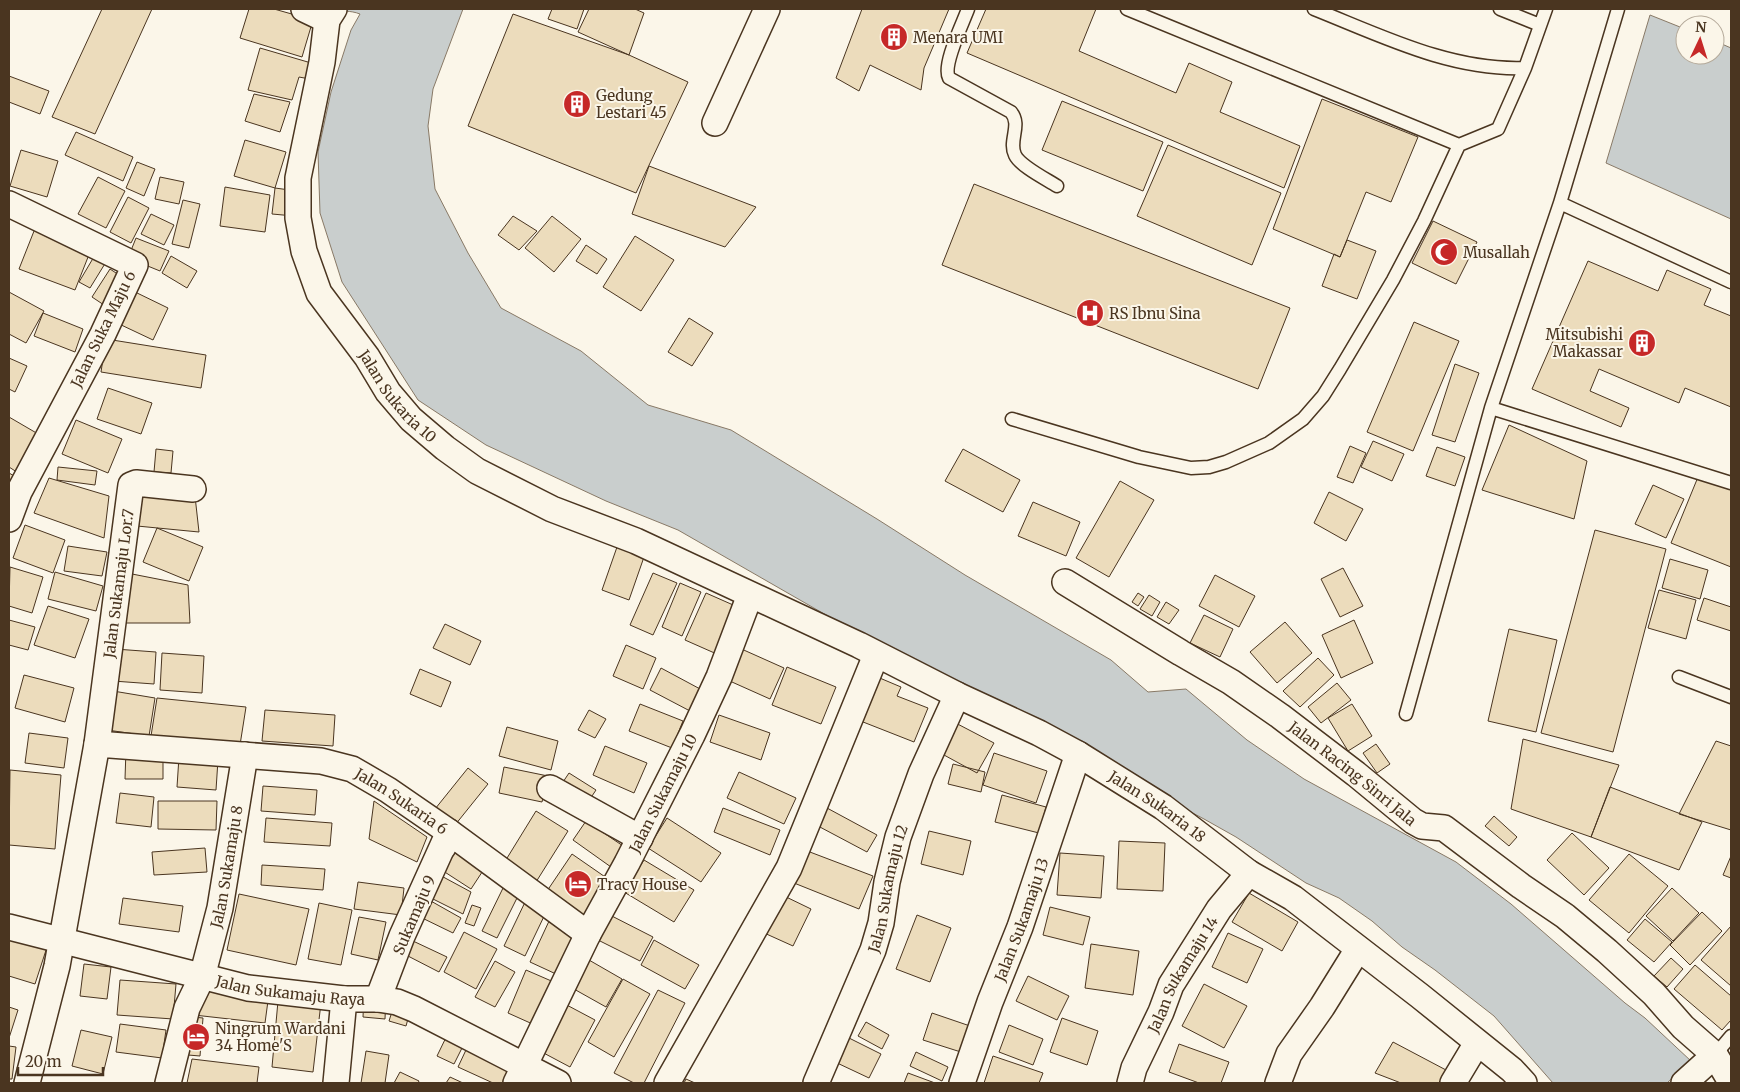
<svg xmlns="http://www.w3.org/2000/svg" width="1740" height="1092" viewBox="0 0 1740 1092" font-family="Merriweather,serif">
	<style>
		.water { fill: #c9cecd; stroke: #887966 }
		.building { fill: #ecdcbc; stroke: #4a3520 }
		.lines { fill: none; stroke-linecap: round; stroke-linejoin: round }
		.service-casing { stroke: #4a3520; stroke-width: 15 }
		.minor-casing { stroke: #4a3520; stroke-width: 28 }
		.service { stroke: #fbf6e9; stroke-width: 12 }
		.minor { stroke: #fbf6e9; stroke-width: 25 }
		.labels { text-anchor: middle; dominant-baseline: central; stroke-width: 4; stroke-linejoin: round; paint-order: stroke }
		.poi-label { font-size: 15px; fill: #4a3520; stroke: #fbf6e9; text-anchor: start }
		.street-label { font-size: 15px; fill: #4a3520; stroke: #fbf6e9 }
	</style>
	<rect width="100%" height="100%" fill="#fbf6e9"/>
	<path class="water" d="M331,9H463L433,89L428,126L435,189L468,253L501,308L581,351L648,405L731,430L877,519L965,575L1111,660L1148,692L1186,689L1247,740L1304,779L1456,862L1511,904L1625,1003L1645,1018L1691,1061L1667,1083H1553L1494,1016L1435,970L1402,947L1372,921L1339,898L1306,883L1236,837L1204,819L894,654L678,530L606,501L486,445L418,400L342,282L320,213L318,152L331,92L351,30L360,14C350,10 342,12 331,9Z
		M1650,15L1685,29V55H1715V41L1731,48V219L1606,163Z"/>
	<path class="building" d="M102,9H152L95,134L52,117Z
		M249,9H274L313,20L302,57L240,38Z
		M552,9H584L577,29L548,19Z
		M589,9H635L644,13L629,55L578,32Z
		M862,9H949L924,68L921,90L870,65L859,91L836,78Z
		M986,9H1096L1079,51L1176,93L1189,63L1232,82L1220,112L1300,146L1284,188L967,53Z
		M513,14L629,55L688,82L636,193L468,126Z
		M260,48L318,65L315,80L299,77L292,100L248,90Z
		M9,76L49,91L40,114L9,102Z
		M254,94L290,102L280,132L245,121Z
		M1322,99L1418,137L1391,202L1366,192L1340,257L1273,229Z
		M1062,101L1163,142L1143,191L1042,150Z
		M76,132L133,157L123,181L65,155Z
		M245,140L286,152L275,188L234,176Z
		M1168,145L1281,193L1252,265L1137,216Z
		M21,150L58,161L47,197L10,186Z
		M137,162L155,169L144,196L126,188Z
		M649,166L756,207L725,247L632,214Z
		M98,177L125,191L106,228L78,214Z
		M160,177L184,182L179,204L155,199Z
		M974,184L1290,308L1258,389L942,265Z
		M225,187L270,195L265,232L220,226Z
		M275,188L297,191L294,216L272,214Z
		M128,197L149,208L131,243L110,232Z
		M183,200L200,204L189,248L172,244Z
		M151,214L174,225L164,245L141,234Z
		M513,216L537,231L519,250L498,235Z
		M552,216L581,239L554,272L525,248Z
		M1433,221L1477,242L1456,284L1412,263Z
		M36,226L92,247L75,290L19,269Z
		M635,236L674,260L641,311L603,287Z
		M136,238L169,251L160,271L128,258Z
		M1347,240L1376,251L1357,299L1322,286L1334,254L1340,257Z
		M586,245L607,259L597,274L576,261Z
		M95,255L106,262L90,288L79,282Z
		M171,256L197,271L187,288L162,273Z
		M1588,261L1658,291L1667,270L1711,289L1704,305L1731,316V407L1685,388L1679,403L1599,369L1590,391L1629,408L1621,427L1532,389Z
		M110,269L122,277L104,305L92,297Z
		M133,291L168,308L153,340L117,323Z
		M9,292L44,311L26,343L9,334Z
		M43,313L83,329L75,352L34,336Z
		M689,318L713,333L692,366L668,352Z
		M1414,322L1459,341L1413,451L1367,432Z
		M106,339L206,355L201,388L101,372Z
		M9,358L27,366L15,392L9,389Z
		M1455,364L1479,373L1455,442L1432,435Z
		M108,388L152,403L141,434L97,419Z
		M9,417L45,438L23,476L9,467Z
		M76,420L122,439L108,473L62,454Z
		M1509,425L1587,461L1574,519L1482,490Z
		M1373,441L1404,454L1392,481L1361,467Z
		M1350,446L1366,453L1353,483L1337,477Z
		M1437,447L1465,457L1455,486L1426,476Z
		M156,449L173,451L171,473L154,472Z
		M963,449L1020,480L1003,512L945,481Z
		M58,467L97,471L95,485L57,480Z
		M9,473L16,477L9,489Z
		M1698,477L1731,490V567L1671,543Z
		M49,478L109,496L104,538L34,513Z
		M1120,481L1154,500L1109,577L1076,558Z
		M1653,485L1684,499L1666,538L1635,524Z
		M141,492L195,496L199,532L137,526Z
		M1329,492L1363,509L1346,541L1314,523Z
		M1033,502L1080,522L1066,556L1018,536Z
		M25,525L65,540L53,573L13,558Z
		M157,528L203,547L189,581L143,562Z
		M1595,530L1666,549L1613,752L1541,733Z
		M68,546L107,552L102,576L64,571Z
		M617,547L644,557L629,600L602,590Z
		M1670,559L1708,570L1700,599L1662,588Z
		M10,567L43,577L32,613L9,606Z
		M1343,568L1363,606L1340,617L1321,579Z
		M55,572L103,586L96,611L48,599Z
		M127,573L188,585L190,623H118Z
		M653,573L677,583L653,635L630,625Z
		M1215,575L1255,596L1239,627L1199,606Z
		M680,583L701,592L682,636L662,627Z
		M1659,590L1696,600L1686,639L1648,628Z
		M706,593L740,608L719,655L685,640Z
		M1138,593L1144,597L1138,606L1132,602Z
		M1149,595L1160,602L1152,616L1140,609Z
		M1704,598L1731,607V631L1697,620Z
		M1166,602L1179,610L1169,624L1157,617Z
		M48,606L89,619L75,658L34,645Z
		M1204,615L1233,629L1220,657L1190,643Z
		M9,620L35,627L28,650L9,645Z
		M1354,620L1373,663L1341,678L1322,635Z
		M1285,622L1312,653L1277,683L1250,652Z
		M445,624L481,641L470,665L433,648Z
		M1509,629L1557,640L1536,732L1488,721Z
		M626,645L656,658L643,689L613,676Z
		M737,647L784,668L770,699L723,678Z
		M115,649L156,652L154,684L113,681Z
		M162,653L204,656L202,693L160,690Z
		M1318,658L1334,675L1300,707L1283,691Z
		M787,667L836,687L821,724L772,705Z
		M661,668L702,690L690,711L650,690Z
		M420,669L451,682L441,707L410,694Z
		M24,675L74,688L65,722L15,708Z
		M875,676L901,687L897,696L928,708L914,742L858,720Z
		M1337,683L1351,700L1321,723L1308,707Z
		M113,691L155,698L149,736L107,730Z
		M157,698L246,707L240,745L151,736Z
		M640,704L683,721L672,748L629,731Z
		M1352,704L1372,736L1348,751L1328,718Z
		M265,710L335,715L333,746L262,741Z
		M589,710L606,719L595,738L578,730Z
		M719,715L770,733L761,760L710,742Z
		M948,719L994,743L977,773L933,749Z
		M507,727L558,741L551,770L499,756Z
		M29,733L68,738L64,768L25,763Z
		M1523,739L1619,765L1591,837L1511,809Z
		M1716,741L1731,746V830L1679,814Z
		M1376,744L1390,764L1377,773L1363,753Z
		M605,746L647,763L634,793L593,775Z
		M126,750L163,751V779H125Z
		M994,753L1047,771L1036,803L983,785Z
		M179,757L218,760L216,790L177,787Z
		M953,764L985,772L981,792L948,784Z
		M504,767L548,776L542,802L499,793Z
		M468,768L488,784L451,830L431,814Z
		M10,770L61,775L55,849L9,845Z
		M739,772L796,798L784,824L727,798Z
		M569,773L596,790L586,805L559,788Z
		M263,786L317,790L315,815L261,811Z
		M1610,787L1702,822L1679,870L1591,837Z
		M120,793L154,797L151,827L116,823Z
		M1002,795L1046,807L1039,833L995,822Z
		M158,801H217L216,830L158,829Z
		M374,801L427,837L417,862L369,839Z
		M723,808L780,830L770,855L714,832Z
		M827,808L877,835L867,852L818,826Z
		M536,811L568,831L536,882L504,863Z
		M1494,816L1517,837L1509,846L1485,826Z
		M266,818L332,823L330,846L264,842Z
		M667,818L721,853L701,882L648,848Z
		M586,821L632,852L618,872L573,840Z
		M929,831L971,841L963,875L921,864Z
		M1572,833L1609,868L1584,895L1547,860Z
		M454,841L488,863L471,889L437,867Z
		M1119,841L1165,843L1163,891L1117,889Z
		M205,848L207,872L154,875L152,852Z
		M802,849L873,876L859,909L789,881Z
		M1060,853L1104,856L1101,898L1057,895Z
		M572,854L611,881L586,917L547,891Z
		M1629,854L1668,886L1629,933L1589,900Z
		M1731,856V878L1723,875Z
		M644,860L694,890L674,922L624,892Z
		M262,865L325,869L323,890L261,885Z
		M434,872L471,892L463,914L425,895Z
		M358,882L404,888L401,915L354,909Z
		M505,884L520,892L497,938L482,931Z
		M1672,888L1699,913L1673,941L1646,916Z
		M1249,893L1298,922L1282,951L1232,922Z
		M239,894L309,909L296,965L227,950Z
		M780,894L811,909L793,946L762,932Z
		M422,896L461,918L453,933L416,915Z
		M123,898L183,906L179,932L119,924Z
		M527,898L548,908L525,956L504,946Z
		M319,903L352,910L341,965L308,959Z
		M472,905L481,908L474,926L465,923Z
		M1050,907L1090,917L1083,945L1043,935Z
		M604,912L653,937L640,961L592,937Z
		M1702,912L1722,931L1690,965L1670,945Z
		M917,915L951,928L930,982L896,969Z
		M359,917L386,922L378,960L351,954Z
		M550,919L576,930L556,974L530,962Z
		M1645,919L1672,942L1654,962L1627,940Z
		M1731,926V986L1701,960Z
		M9,931L49,941L35,984L9,976Z
		M464,932L497,949L476,989L444,972Z
		M1228,933L1263,949L1247,983L1212,967Z
		M654,940L699,965L685,989L641,965Z
		M413,941L447,957L439,972L406,955Z
		M1091,944L1139,951L1133,995L1085,988Z
		M582,956L622,979L606,1007L565,984Z
		M1671,958L1683,969L1667,987L1654,976Z
		M495,961L515,972L495,1007L475,997Z
		M84,964L111,967L107,999L80,996Z
		M1695,965L1731,996V1020L1722,1030L1674,989Z
		M526,970L556,983L537,1026L508,1013Z
		M1028,976L1069,996L1057,1020L1016,1001Z
		M199,978L270,986L265,1023L194,1015Z
		M623,979L650,994L614,1057L588,1042Z
		M120,980L176,984L173,1019L117,1015Z
		M1204,984L1247,1006L1224,1048L1182,1026Z
		M279,990L322,994L313,1072L272,1067Z
		M658,990L685,1003L644,1083H634L614,1073Z
		M364,994L386,995L385,1019L363,1017Z
		M397,996L413,1001L406,1026L389,1021Z
		M563,1003L595,1020L570,1067L538,1050Z
		M9,1007L18,1010L9,1038Z
		M932,1013L973,1027L964,1053L923,1040Z
		M193,1017L203,1018L200,1056L188,1055Z
		M1062,1018L1098,1031L1087,1065L1050,1052Z
		M454,1021L471,1030L454,1064L437,1056Z
		M866,1022L889,1035L882,1049L858,1036Z
		M120,1024L166,1030L162,1058L116,1052Z
		M1009,1025L1043,1039L1033,1065L999,1052Z
		M81,1030L112,1037L103,1074L72,1066Z
		M473,1035L518,1056L505,1083H493L458,1067Z
		M847,1037L881,1054L869,1078L835,1062Z
		M1393,1042L1446,1070L1439,1083H1401L1375,1073Z
		M1179,1044L1229,1062L1221,1083H1199L1169,1072Z
		M9,1046L16,1047L12,1079H9Z
		M366,1051L389,1055L385,1083H361Z
		M916,1052L948,1067L942,1081L910,1066Z
		M993,1056L1043,1073L1039,1083H984Z
		M192,1059L259,1067L257,1083H187Z
		M400,1072L419,1081L418,1083H394Z
		M908,1073L935,1083H904Z
		M450,1077L463,1083H446Z
		M686,1079L695,1083H684Z"/>
	<g class="lines">
		<g class="service-casing">
			<path id="service" d="M968,9C963,23 942,65 949,78L1011,112C1022,125 1008,141 1015,155C1020,166 1046,179 1057,186
				M1127,9L1459,145
				M1314,9C1382,36 1451,71 1525,68L1546,9
				M1500,9L1540,25
				M1618,9L1560,203L1731,282
				M1491,408L1560,203
				M1012,419L1139,457L1191,468L1209,467L1226,462L1269,443L1303,419L1323,396L1340,369L1393,280L1424,221L1459,145L1498,129L1525,68
				M1679,677L1731,697
				M1406,714L1491,408L1731,483
				M1715,1055L1731,1036"/>
		</g>
		<g class="minor-casing">
			<g id="minor">
				<path d="M304,9L327,20"/>
				<path id="s1" d="M334,9L327,20L322,62L298,178V218L304,251L319,293L367,357L388,392L411,419L445,448L477,471L552,509L636,541L859,645L957,695L1039,733L1078,754L1163,807L1249,873L1293,898L1420,996L1512,1070L1524,1083"/>
				<path d="M715,123L767,9"/>
				<path d="M9,204L135,265L103,334L19,492L9,519"/>
				<path id="s2" d="M1065,582L1181,653L1231,682L1280,716L1356,774L1413,821L1422,826L1444,828L1521,886L1565,916L1607,951L1654,994L1683,1027L1715,1055L1731,1082"/>
				<path id="s3" d="M97,744L131,485L136,483L193,489"/>
				<path d="M550,788L640,838"/>
				<path d="M443,847L449,832L588,934"/>
				<path id="s4" d="M9,927L248,988L344,999H378L397,1002L414,1009L558,1083"/>
				<path id="s5" d="M27,1083L57,966L97,744L321,761L352,769L388,790L449,832L402,936L378,999"/>
				<path id="s6" d="M168,1083L187,1008L202,977L220,908L245,755"/>
				<path d="M336,1083L344,999"/>
				<path id="s7" d="M516,1083L588,934L627,863L692,735L719,677L750,595"/>
				<path d="M667,1083L789,868L876,655"/>
				<path id="s8" d="M816,1083L873,950L881,923L887,882L898,837L921,774L957,695"/>
				<path id="s9" d="M962,1083L990,1002L1020,927L1078,754"/>
				<path id="s10" d="M1130,1083L1134,1068L1161,1012L1171,985L1219,909L1249,873"/>
				<path d="M1278,1083L1289,1054L1322,1007L1358,949"/>
				<path d="M1453,1083L1477,1043"/>
				<path d="M1684,1083L1715,1055"/>
			</g>
		</g>
		<use href="#service" class="service"/>
		<use href="#minor" class="minor"/>
	</g>
	<defs>
		<g id="building-disc" transform="scale(1.4375)"><circle r="9.5" fill="#c62828" stroke="#fbf6e9"/><path d="M-4-6H4V6H1V3H-1V6H-4ZM-2.5-4.3h1.7v1.8h-1.7ZM.8-4.3h1.7v1.8H.8ZM-2.5-1h1.7V.8h-1.7ZM.8-1h1.7V.8H.8Z" fill="#fff"/></g>
		<g id="mosque-disc" transform="scale(1.4375)"><circle r="9.5" fill="#c62828" stroke="#fbf6e9"/><path d="M3.5-4.9A6 6 0 1 0 3.5 4.9A5 5 0 1 1 3.5-4.9Z" fill="#fff"/></g>
		<g id="hospital-disc" transform="scale(1.4375)"><circle r="9.5" fill="#c62828" stroke="#fbf6e9"/><path d="M-5-5h3v3.5h4V-5h3V5h-3V1.5h-4V5h-3Z" fill="#fff"/></g>
		<g id="hotel-disc" transform="scale(1.4375)"><circle r="9.5" fill="#c62828" stroke="#fbf6e9"/><path d="M-6-4.5h1.5V1H6V5H4.5V3h-9V5H-6ZM-4 0a1.8 1.8 0 1 1 3.6 0ZM.5 0V-2.5h3Q6-2.5 6 0Z" fill="#fff"/></g>
	</defs>
	<g fill-rule="evenodd">
		<use href="#building-disc" x="894" y="37"/>
		<use href="#building-disc" x="577" y="104"/>
		<use href="#mosque-disc" x="1444" y="252"/>
		<use href="#hospital-disc" x="1090" y="313"/>
		<use href="#building-disc" x="1642" y="343"/>
		<use href="#hotel-disc" x="578" y="884"/>
		<use href="#hotel-disc" x="196" y="1037"/>
	</g>
	<g class="labels">
		<g class="poi-label">
			<text x="913" y="37">Menara UMI</text>
			<text x="596" y="95">Gedung<tspan x="596" dy="17">Lestari 45</tspan></text>
			<text x="1463" y="252">Musallah</text>
			<text x="1109" y="313">RS Ibnu Sina</text>
			<text x="1623" y="334" text-anchor="end">Mitsubishi<tspan x="1623" dy="17">Makassar</tspan></text>
			<text x="597" y="884">Tracy House</text>
			<text x="215" y="1028">Ningrum Wardani<tspan x="215" dy="17">34 Home'S</tspan></text>
		</g>
		<g class="street-label">
			<text transform="translate(103 329) rotate(-64)">Jalan Suka Maju 6</text>
			<text stroke="none"><textPath href="#s1" startOffset="422">Jalan Sukaria 10</textPath></text>
			<text stroke="none"><textPath href="#s3" startOffset="162">Jalan Sukamaju Lor.7</textPath></text>
			<text stroke="none"><textPath href="#s2" startOffset="346">Jalan Racing Sinri Jala</textPath></text>
			<text stroke="none"><textPath href="#s7" startOffset="325">Jalan Sukamaju 10</textPath></text>
			<text stroke="none"><textPath href="#s5" startOffset="662">Jalan Sukaria 6</textPath></text>
			<text stroke="none"><textPath href="#s1" startOffset="1292">Jalan Sukaria 18</textPath></text>
			<text stroke="none"><textPath href="#s6" startOffset="225">Jalan Sukamaju 8</textPath></text>
			<text stroke="none"><textPath href="#s8" startOffset="208">Jalan Sukamaju 12</textPath></text>
			<text transform="translate(414 915) rotate(-67)">Sukamaju 9</text>
			<text stroke="none"><textPath href="#s9" startOffset="174">Jalan Sukamaju 13</textPath></text>
			<text stroke="none"><textPath href="#s10" startOffset="121">Jalan Sukamaju 14</textPath></text>
			<text stroke="none"><textPath href="#s4" startOffset="289">Jalan Sukamaju Raya</textPath></text>
		</g>
	</g>
	<rect width="1740" height="1092" fill="none" stroke="#4a3520" stroke-width="20"/>
	<g transform="translate(1700 40) rotate(4)"><circle r="24" fill="#fbf6e9" stroke="#b4a999"/>
	<path d="M0-4L9 19L0 12L-9 19Z" fill="#c62828"/>
	<text y="-8" font-size="14" font-weight="bold" text-anchor="middle" fill="#4a3520">N</text>
	</g>
	<path d="M18 1067v8h85v-8" fill="none" stroke="#4a3520" stroke-width="2.5"/>
	<text x="25" y="1067" font-size="15" fill="#4a3520" stroke="#fbf6e9" stroke-width="4" paint-order="stroke">20 m</text>
</svg>
